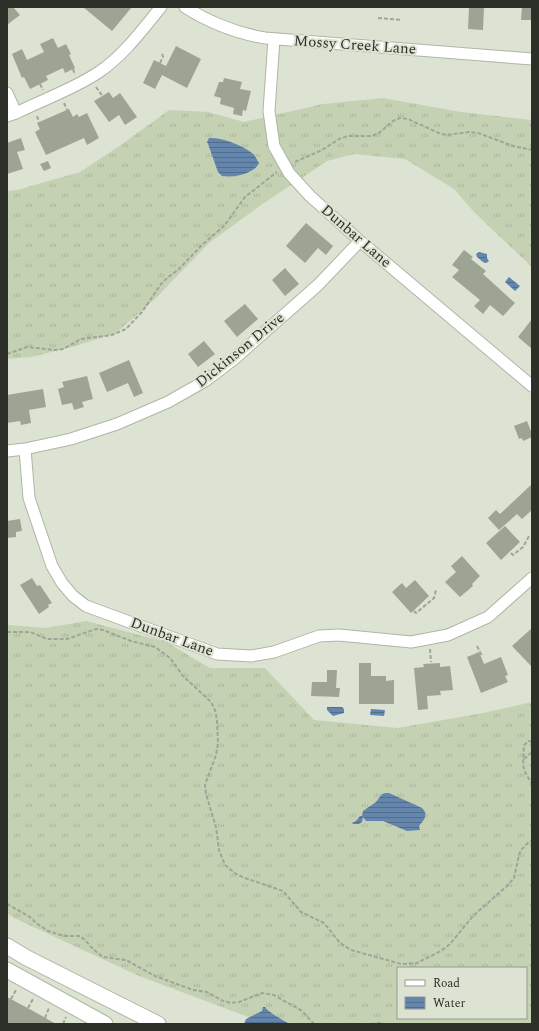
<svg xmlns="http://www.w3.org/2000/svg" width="539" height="1031" viewBox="0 0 539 1031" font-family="Spectral,serif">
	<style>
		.grass { fill: url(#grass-tufts); fill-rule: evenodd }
		.water { fill: url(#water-rules) }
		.building { fill: #9da493 }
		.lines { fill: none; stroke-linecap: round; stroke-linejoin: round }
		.street-casing { stroke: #aeb6a5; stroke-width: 13 }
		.secondary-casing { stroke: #aeb6a5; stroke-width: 17 }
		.path { stroke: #9fa597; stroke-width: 2; stroke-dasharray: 4 2; stroke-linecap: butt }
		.street { stroke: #fff; stroke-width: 11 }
		.secondary { stroke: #fff; stroke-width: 15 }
		.labels { text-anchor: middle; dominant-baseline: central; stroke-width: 4; stroke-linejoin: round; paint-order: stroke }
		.street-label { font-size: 15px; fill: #2d3029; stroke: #dce3d2 }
	</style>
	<defs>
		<pattern id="grass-tufts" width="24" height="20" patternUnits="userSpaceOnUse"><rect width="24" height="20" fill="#c4d2b3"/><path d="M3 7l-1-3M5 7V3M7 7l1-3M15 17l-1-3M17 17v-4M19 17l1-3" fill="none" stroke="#a9b59a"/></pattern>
		<pattern id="water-rules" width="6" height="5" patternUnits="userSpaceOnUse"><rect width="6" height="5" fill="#6485ac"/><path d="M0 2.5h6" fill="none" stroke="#536d8c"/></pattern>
	</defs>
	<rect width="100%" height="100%" fill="#dce3d2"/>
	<path class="grass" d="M383,98L461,112L532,120V267L474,212L454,189L405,159L354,154L327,161L264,203L209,243L155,299L116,333L72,347L31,357L7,359V191L17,190L80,172L121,145L169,110L208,112L244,122L323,104Z
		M86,621L166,642L210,668H265L314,720L398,728L483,713L532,702V1024H267L139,976L14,918L7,913V625L46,628ZM398,968H526V1018H398Z"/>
	<path class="water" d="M209,138C221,137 242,145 252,153C255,155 257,160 259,163C254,174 233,178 222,176L218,172L208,144L207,142Z
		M479,252L487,254V258L489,261L486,263L483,262L477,257L476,254Z
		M509,277L520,286L515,291L505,282Z
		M327,707H342L344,709V713L333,716L327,710Z
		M371,709L385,710L384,716L370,715Z
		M385,793H389L422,808C429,815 424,820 419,826L420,830L407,831L383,821H366L363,817L362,822L359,824H353L352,823L356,821L360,816H362L363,811L376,802L382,794Z
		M263,1007H265C269,1013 282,1019 289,1024H244L246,1019L262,1011Z"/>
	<path class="building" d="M7,7H13L20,15L7,25Z
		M83,7H132L112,31Z
		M469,7H484L483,30L468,29Z
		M522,7H532V20H521Z
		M53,38L58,48L66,44L71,54L69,55L75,68L65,73L63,68L46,76L48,80L30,89L24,77L22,78L12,54L22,49L27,60L44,52L40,44Z
		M176,46L201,59L187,88L162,75L155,89L143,83L154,60L166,66Z
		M224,78L242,82L240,89L251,91L246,111L243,110L242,116L233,114L234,108L220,104L221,98L214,96L219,82H223Z
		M109,92L113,98L120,93L137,117L125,125L119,115L109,122L94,101Z
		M69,109L73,117L77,114L79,117L87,113L99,138L87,145L84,138L46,155L35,132L40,129L37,123Z
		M21,138L25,150L17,152L23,169L7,174V143Z
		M48,161L51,168L44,171L40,164Z
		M306,223L333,246L326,255L318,248L305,263L286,246Z
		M464,250L473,257L471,259L486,271L483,274L515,303L503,316L490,305L483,314L474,306L480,300L452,277L459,270L452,265Z
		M285,268L299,284L285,296L272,280Z
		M245,304L258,319L237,337L224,321Z
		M532,319V349L518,337Z
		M204,341L215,354L198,367L188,354Z
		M129,360L143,393L134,397L128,383L107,392L99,373Z
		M87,376L93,399L82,402L84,407L74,410L72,403L62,405L58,389L64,387L62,382Z
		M43,389L46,407L29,410L31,423L21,425L20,421L7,423V395Z
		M527,421L532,434V437L523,441L522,438L519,439L514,426Z
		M532,484V510L522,519L517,514L499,530L488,518L496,510L500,514Z
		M20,519L22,531L16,532V537L7,538V521Z
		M505,526L520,542L501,560L486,543Z
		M462,556L480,576L472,584L473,586L460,597L445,582L456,572L451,566Z
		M32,578L37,586L40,585L52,603L48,605L49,607L39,614L20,585Z
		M415,580L429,596L411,613L392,592L402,583L406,588Z
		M532,628V667L512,646Z
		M479,652L484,664L501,657L508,675L505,676L508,682L481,693L467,657Z
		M359,663H371V676H386V681L394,680V704H359Z
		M440,663V667L450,666L453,690L440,691L441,695L427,696L428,709L418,710L414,668L424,667L423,664Z
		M327,670H337L336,688H340L339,697L311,696L312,682H327Z
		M7,997L35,1012L56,1024H7Z"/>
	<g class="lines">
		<g class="street-casing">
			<path id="street" d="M185,7C210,23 236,33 265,38L532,59
				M274,39L269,111L274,146L289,173L310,196L360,241L532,386
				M7,93L16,113
				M7,116L16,113C44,99 74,89 99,72C124,55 142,30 161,7
				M25,449L29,498L52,566L62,583L73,596L86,606L217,654L251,656L274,652L319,636L339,635L411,642L448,635L488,617L532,578
				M7,451L25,449L71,439L117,424L168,402L205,381L234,359L318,285L360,241"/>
		</g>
		<g class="secondary-casing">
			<path id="secondary" d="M7,946L27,958L158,1024
				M7,970L105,1024"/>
		</g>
		<path class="path" d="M378,18L402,20
			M160,63L163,57L162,53
			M73,69L75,75
			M40,84L43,90
			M96,87L103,97
			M64,103L67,110
			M37,116L39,122
			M295,162L322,150L339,139L348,136H372L379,133L393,121L400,118L408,119L441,134L447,135L469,132L478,133L513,146L532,150
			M7,354L27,347L55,350L63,349L81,339L112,335L126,329L142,312L161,284L167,278L178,270L202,245L224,226L245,197L277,172
			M511,553L513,555L523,547L529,536
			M414,611L416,613L434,598L436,590
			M7,632H30L47,639H67L96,629L103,630L131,641L155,647L170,658L183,676L211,702L215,710L217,720L218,743L216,755L205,785L206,794L216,827L219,850L225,865L236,874L245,878L283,891L301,912L324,923L340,943L351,950L401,964L417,963L441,951L450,944L473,916L507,886L514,878L519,855L521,850L529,842L532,841
			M477,646L482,656
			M430,649L431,662
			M532,742L529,741L524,745L523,765L525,772L532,784
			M524,759L532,752
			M7,904L30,917L36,923L48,931L64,936H80L85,940L94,950L103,957L126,960L155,976L193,990L207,992L223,1001L231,1003L239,1002L262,993L274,995L302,1011L314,1024
			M11,999L16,990
			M28,1008L33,999
			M45,1018L49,1008
			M63,1024L66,1017
			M371,1024L380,1023L385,1024"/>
		<use href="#street" class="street"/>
		<use href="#secondary" class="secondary"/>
	</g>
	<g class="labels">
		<g class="street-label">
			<text transform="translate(355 45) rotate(4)">Mossy Creek Lane</text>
			<text transform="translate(356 236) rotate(41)">Dunbar Lane</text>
			<text transform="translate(240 350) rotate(-39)">Dickinson Drive</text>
			<text transform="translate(172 637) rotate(20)">Dunbar Lane</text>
		</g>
	</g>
	<rect width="539" height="1031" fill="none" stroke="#2d3029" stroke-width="16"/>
	<rect x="397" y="967" width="130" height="52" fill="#dce3d2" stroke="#969b8e"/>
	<rect x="405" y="980" width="20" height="6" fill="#ffffff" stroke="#969b8e"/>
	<text x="433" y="987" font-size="12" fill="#2d3029">Road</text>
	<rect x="405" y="997" width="20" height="12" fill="url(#water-rules)" stroke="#969b8e"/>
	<text x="433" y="1007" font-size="12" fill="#2d3029">Water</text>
</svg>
